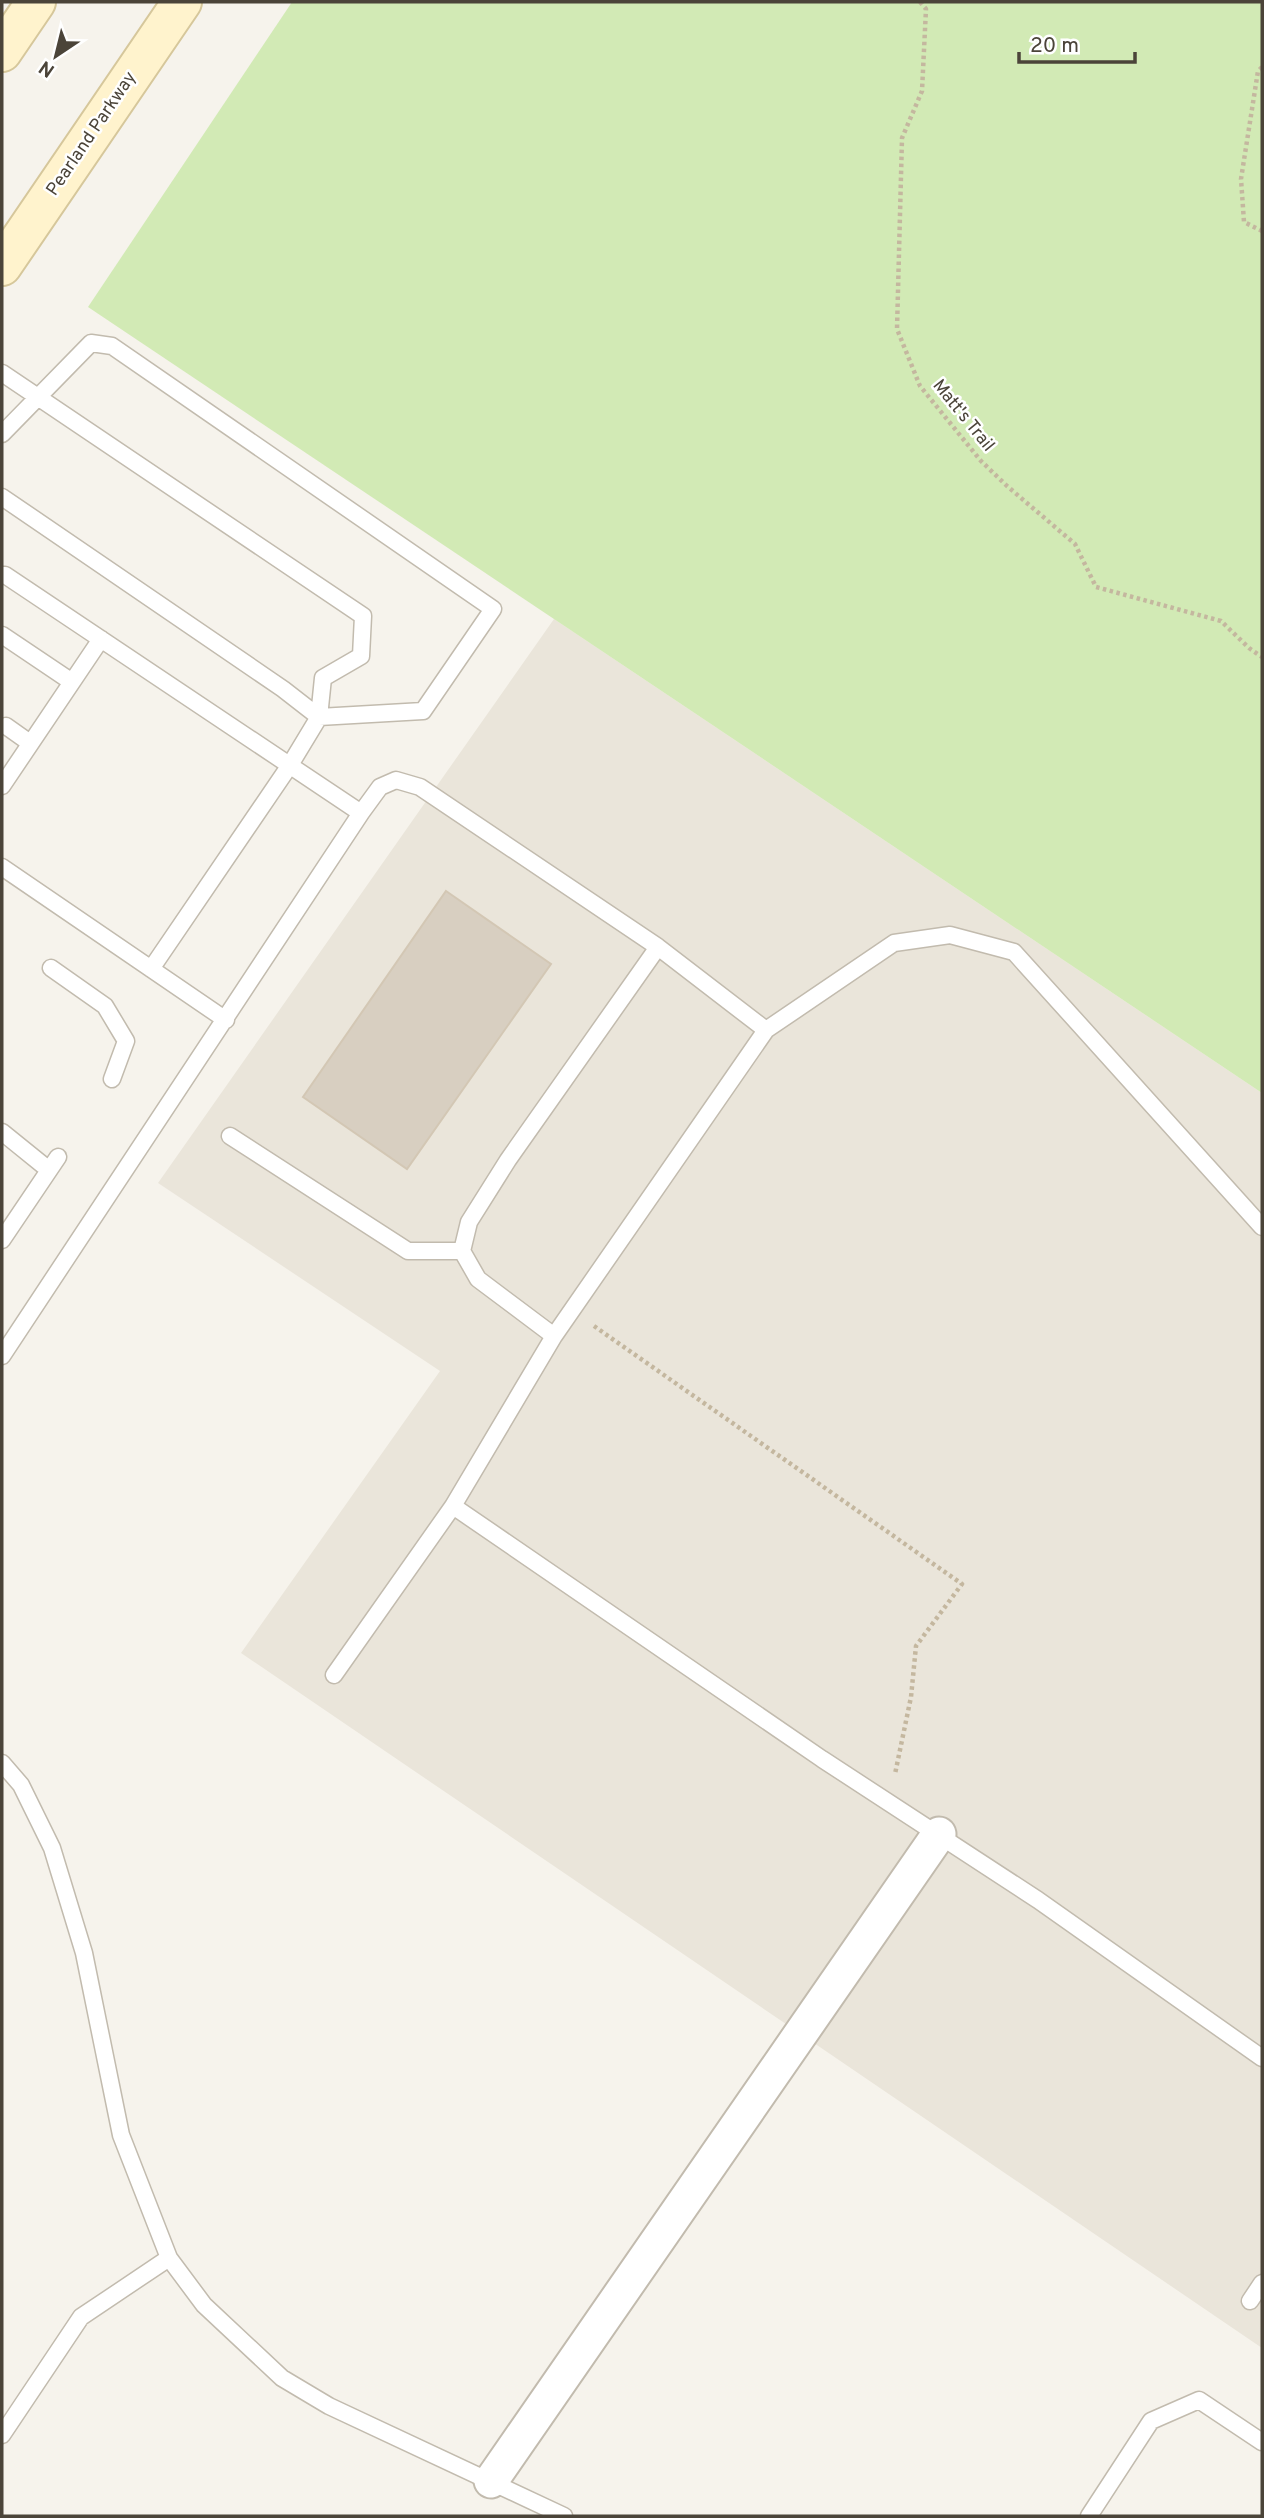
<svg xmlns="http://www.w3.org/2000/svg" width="1264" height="2518" viewBox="0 0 1264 2518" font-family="Overpass,sans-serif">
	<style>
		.residential { fill: #eae5da }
		.green { fill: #d2eab5 }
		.building { fill: #d8cfc1; stroke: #d3c7b4; stroke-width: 2 }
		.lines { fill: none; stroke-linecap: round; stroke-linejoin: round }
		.lane-casing { stroke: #c2bbae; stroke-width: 19 }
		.street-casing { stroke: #c2bbae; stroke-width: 37 }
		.secondary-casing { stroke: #d6c79b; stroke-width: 42 }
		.path { stroke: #c4b79f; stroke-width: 4.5; stroke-dasharray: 3.5 3.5; stroke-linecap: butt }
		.lane { stroke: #fff; stroke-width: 16 }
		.street { stroke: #fff; stroke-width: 33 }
		.secondary { stroke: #fff3cd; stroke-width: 38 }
		.labels { text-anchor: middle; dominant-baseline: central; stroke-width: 5; stroke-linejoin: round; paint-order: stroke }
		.street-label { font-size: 18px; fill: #4b4439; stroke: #fff }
	</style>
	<rect width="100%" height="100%" fill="#f6f3ec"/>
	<path class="residential" d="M554,619L1262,1093V2348L241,1653L440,1371L158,1183Z"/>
	<path class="green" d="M292,2H1262V1093L88,307Z"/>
	<path class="building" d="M446,891L551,964L407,1169L303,1097Z"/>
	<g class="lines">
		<g class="lane-casing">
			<path id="lane" d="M2,373L363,616L361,656L323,678L319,717L290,765L151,969
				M2,434L91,343L112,346L493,609L423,711L319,717L283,689L2,497
				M2,575H5L361,813L2,1356
				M2,635L72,682
				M6,726L30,743
				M2,786L101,639
				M361,813L380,787L396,780L420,787L658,947L766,1030
				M2,867L226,1020
				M51,968L105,1006L126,1041L112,1079
				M2,1132L49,1170
				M230,1136L408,1251H462
				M2,1240L58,1157
				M554,1336L478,1279L462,1251L469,1222L508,1160L658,947
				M453,1506L822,1759L1038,1900L1262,2058
				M334,1675L453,1506L554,1336L766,1030L894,943L950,935L1014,952L1262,1227
				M2,1763L21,1785L52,1848L84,1953L121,2135L169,2258L204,2305L282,2378L329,2406L564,2516
				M1250,2301L1262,2283
				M2,2435L81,2317L169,2258
				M1089,2516L1151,2421L1199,2400L1262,2442"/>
		</g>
		<g class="street-casing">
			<path id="street" d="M491,2481L939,1834"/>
		</g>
		<g class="secondary-casing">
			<path id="secondary" d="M2,52L36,2
				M2,266L182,2"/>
		</g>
		<path class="path" d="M920,2L926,9L922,91L902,138L897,329L920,386L981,461L1007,486L1075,544L1096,587L1221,621L1249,648L1262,657
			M1262,67L1258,71L1241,179L1244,222L1262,231
			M594,1326L962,1584L916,1646L911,1697L895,1774"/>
		<use href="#lane" class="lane"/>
		<use href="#street" class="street"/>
		<use href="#secondary" class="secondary"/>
	</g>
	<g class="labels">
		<g class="street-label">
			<text transform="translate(92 134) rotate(-56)">Pearland Parkway</text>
			<text transform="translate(963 416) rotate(51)">Matt's Trail</text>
		</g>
	</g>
	<rect width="1264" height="2518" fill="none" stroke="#4b4439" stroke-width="7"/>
	<g transform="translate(56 56) rotate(215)" stroke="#ffffff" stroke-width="5" paint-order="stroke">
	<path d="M0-5L12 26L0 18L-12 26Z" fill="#4b4439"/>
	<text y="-10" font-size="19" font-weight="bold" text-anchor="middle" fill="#4b4439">N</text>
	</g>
	<path d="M1019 52v10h116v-10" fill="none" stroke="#4b4439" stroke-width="3.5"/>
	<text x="1030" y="52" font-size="21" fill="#4b4439" stroke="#ffffff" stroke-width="5" paint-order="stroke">20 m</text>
</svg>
